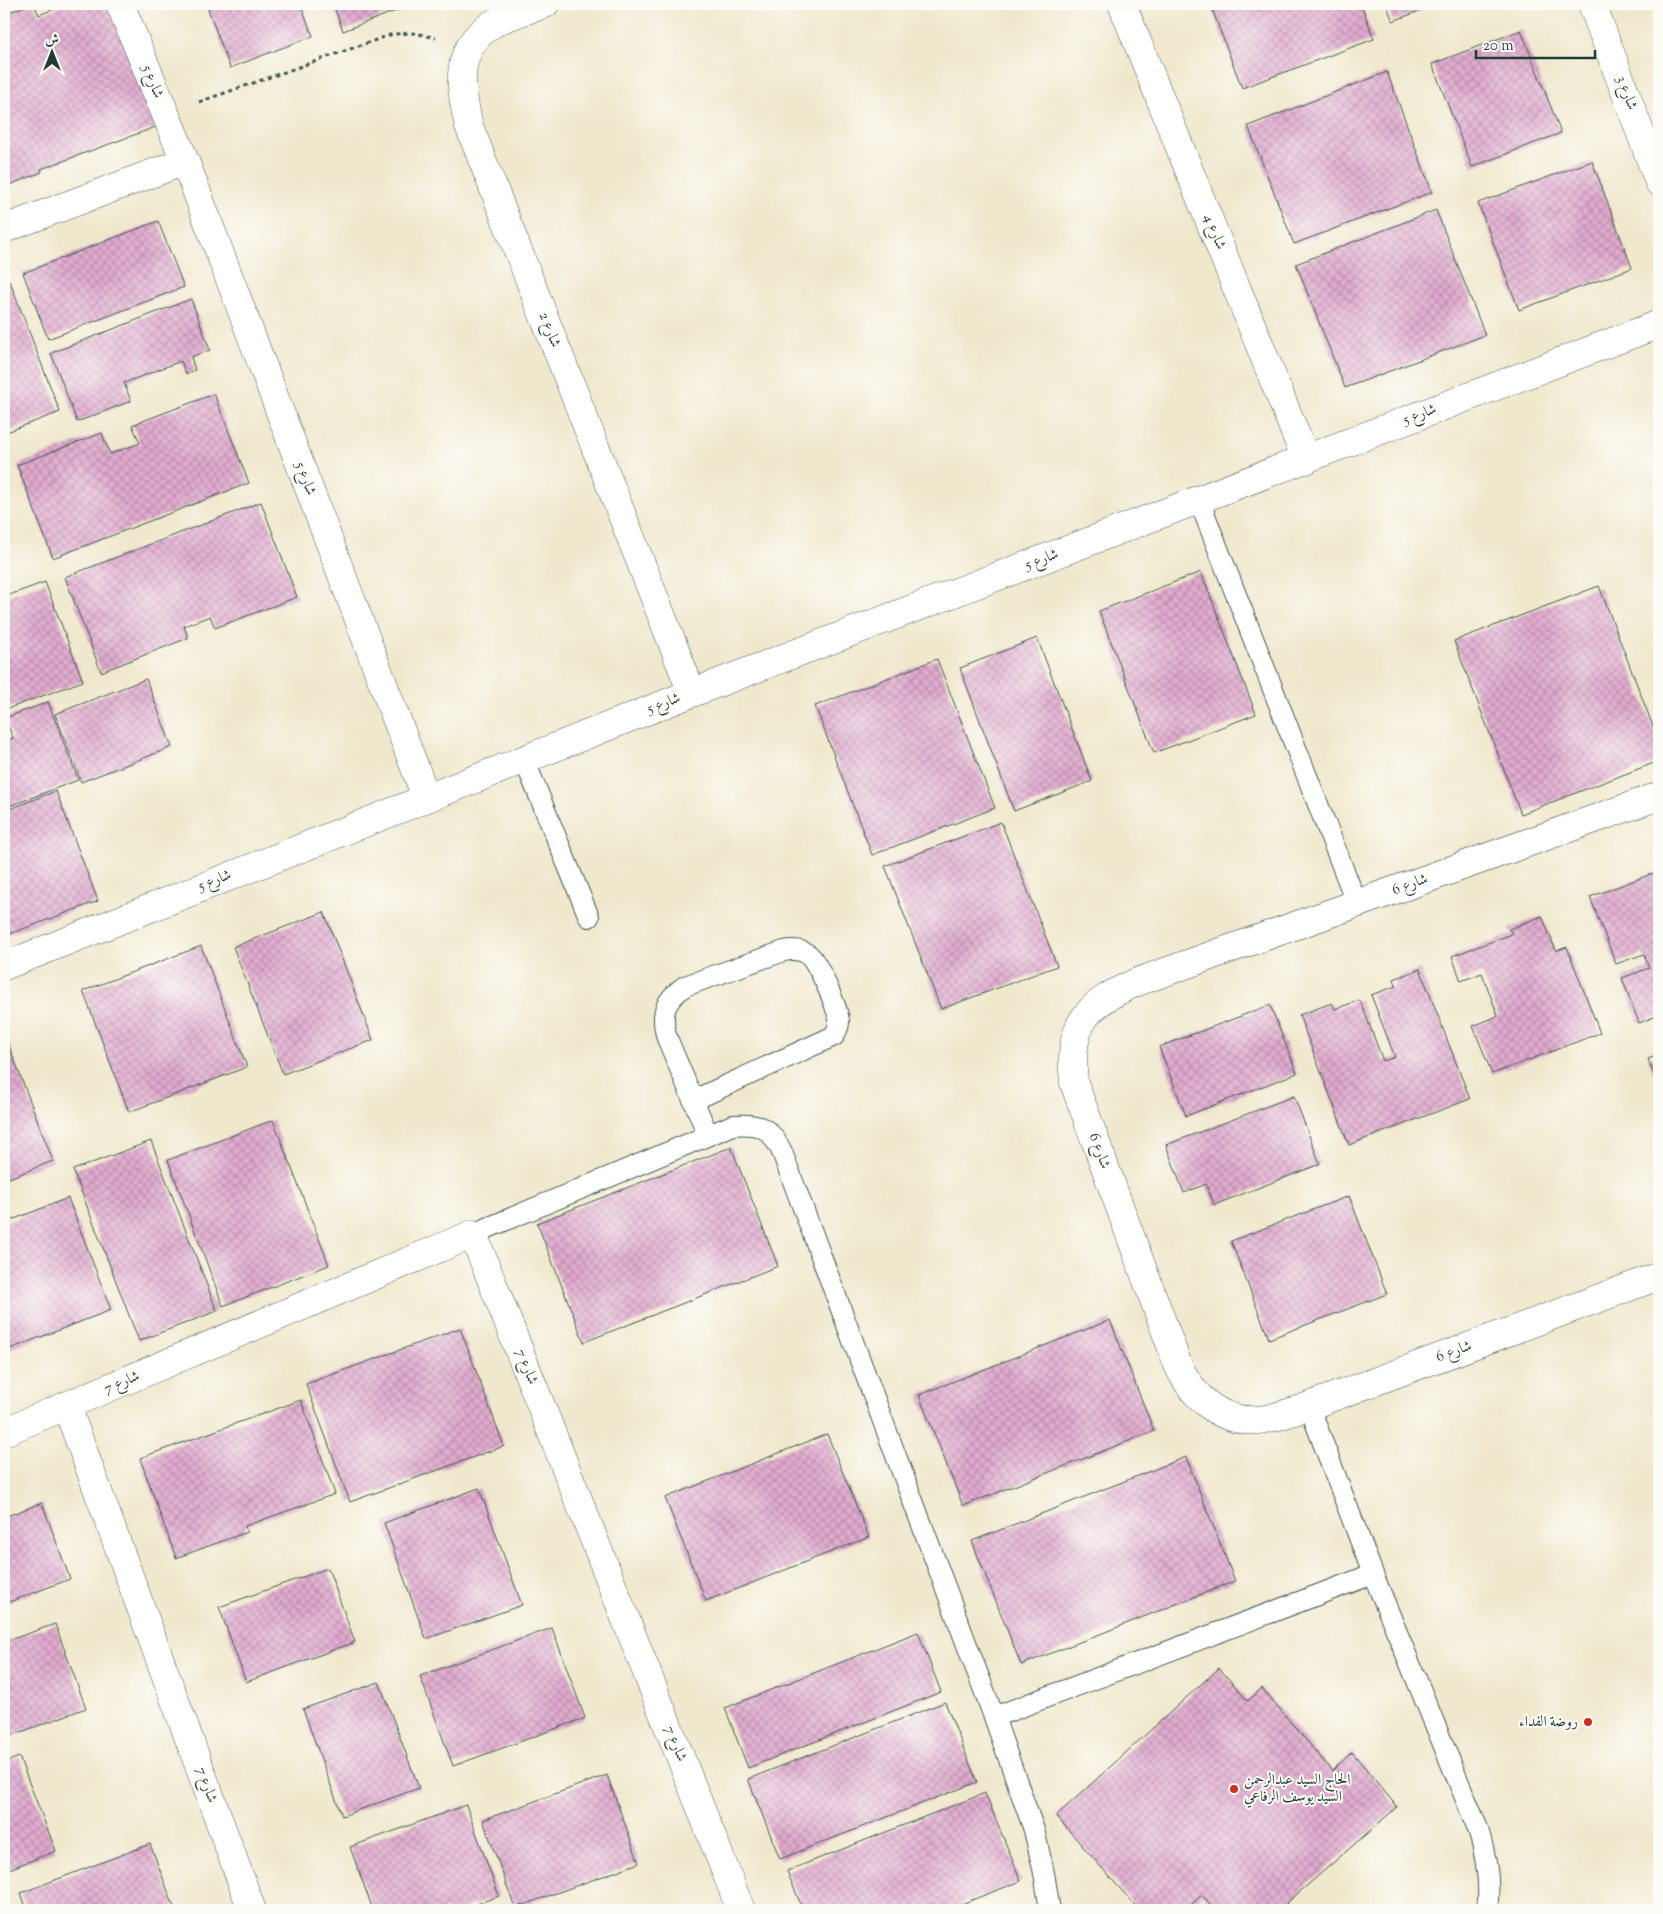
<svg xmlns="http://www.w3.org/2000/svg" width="1663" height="1914" viewBox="0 0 1663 1914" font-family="'Sorts Mill Goudy',Amiri,serif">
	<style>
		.building { fill: url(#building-cross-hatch) }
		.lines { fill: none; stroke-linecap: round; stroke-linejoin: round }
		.service-casing { stroke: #3e574b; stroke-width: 22 }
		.minor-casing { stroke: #3e574b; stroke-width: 29 }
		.path { stroke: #3e574b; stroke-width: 3; stroke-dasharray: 4 4; stroke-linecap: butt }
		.service { stroke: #fff; stroke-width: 20 }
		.minor { stroke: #fff; stroke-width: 28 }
		.poi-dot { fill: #c8321e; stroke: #fdfcf7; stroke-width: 2 }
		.labels { text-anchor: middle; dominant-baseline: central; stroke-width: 4; stroke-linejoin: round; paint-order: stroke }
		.street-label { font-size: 15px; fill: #1f3d34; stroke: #fdfcf7 }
		.poi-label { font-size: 15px; fill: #1f3d34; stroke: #fdfcf7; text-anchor: end }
	</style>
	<defs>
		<pattern id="building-cross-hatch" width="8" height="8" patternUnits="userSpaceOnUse" patternTransform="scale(1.25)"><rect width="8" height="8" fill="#e2acd0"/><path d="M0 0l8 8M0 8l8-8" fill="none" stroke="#b78daa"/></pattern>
	</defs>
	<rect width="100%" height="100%" fill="#fdfcf7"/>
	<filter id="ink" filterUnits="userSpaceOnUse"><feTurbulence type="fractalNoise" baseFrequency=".02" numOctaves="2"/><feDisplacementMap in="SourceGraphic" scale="10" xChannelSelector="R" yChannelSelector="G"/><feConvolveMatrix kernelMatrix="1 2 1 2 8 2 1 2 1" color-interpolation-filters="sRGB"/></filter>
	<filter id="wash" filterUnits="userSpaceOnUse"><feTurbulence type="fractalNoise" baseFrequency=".0096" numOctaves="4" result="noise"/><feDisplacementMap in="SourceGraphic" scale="20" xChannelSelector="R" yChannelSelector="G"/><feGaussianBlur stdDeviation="1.12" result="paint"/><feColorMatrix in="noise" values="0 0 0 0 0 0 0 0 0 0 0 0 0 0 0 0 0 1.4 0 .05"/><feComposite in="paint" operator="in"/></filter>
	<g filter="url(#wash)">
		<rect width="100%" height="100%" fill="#f0e8cd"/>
		<g id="blocks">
			<path class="building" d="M31,4H34L39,15L67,4H118L164,124L41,169L42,172L4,187V14Z
				M206,4H300L313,36L230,68Z
				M333,4H414L343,31Z
				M1210,4H1361L1374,39L1242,88Z
				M1386,4H1438L1393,21Z
				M1521,30L1561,133L1472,167L1432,64Z
				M1387,72L1432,192L1294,244L1248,126Z
				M1592,161L1632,268L1519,310L1478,203Z
				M1436,210L1485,335L1345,388L1296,264Z
				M158,221L184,287L48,339L23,273Z
				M10,282L60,412L4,433V284Z
				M191,299L210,350L191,357L195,370L186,374L181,361L124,383L131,401L77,422L51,353Z
				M214,394L249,483L53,558L17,465L102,433L110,454L140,443L132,425Z
				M261,502L297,597L215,628L210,616L184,626L188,638L101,672L65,577Z
				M1201,572L1256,714L1154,753L1099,611Z
				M45,582L83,681L4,710V597Z
				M1599,586L1659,742V761L1521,814L1454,641Z
				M1037,638L1092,781L1014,811L960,668Z
				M937,659L995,808L872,855L815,706Z
				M146,679L172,747L81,782L55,714Z
				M48,702L78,780L4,808V742L13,738L5,718Z
				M56,791L98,901L4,936V811Z
				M1001,822L1057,966L941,1009L885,866Z
				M1659,871V1015L1639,1023L1622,978L1649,968L1644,954L1616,964L1590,897Z
				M324,912L373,1040L283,1074L233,947Z
				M1542,916L1556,951L1567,947L1600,1033L1492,1074L1473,1026L1498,1016L1482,973L1461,981L1452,956L1512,934L1509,929Z
				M201,946L247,1067L129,1112L83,991Z
				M1420,969L1470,1099L1349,1145L1299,1015L1332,1003L1335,1009L1360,1000L1383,1061L1395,1057L1371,995L1396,986L1394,979Z
				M1270,1005L1297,1073L1186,1116L1159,1047Z
				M4,1033L53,1161L4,1180Z
				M1659,1055V1088L1648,1059Z
				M1294,1096L1320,1164L1214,1205L1206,1184L1184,1193L1166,1145Z
				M273,1120L329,1265L223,1306L168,1160Z
				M151,1141L217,1311L139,1341L73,1170Z
				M731,1147L778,1266L584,1342L537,1223Z
				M1349,1196L1387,1294L1269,1339L1231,1241Z
				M68,1198L111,1310L7,1350L4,1340V1223Z
				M1110,1320L1154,1431L963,1506L919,1395Z
				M460,1328L504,1446L350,1502L306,1384Z
				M301,1400L335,1494L245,1526L247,1532L176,1558L140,1458Z
				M827,1434L869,1537L706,1601L665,1498Z
				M1186,1457L1235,1581L1021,1665L972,1541Z
				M479,1488L522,1605L426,1639L384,1523Z
				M42,1503L70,1579L4,1604V1517Z
				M328,1568L355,1642L246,1682L219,1607Z
				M55,1624L86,1708L13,1735L4,1709V1642Z
				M552,1628L585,1718L453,1766L420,1676Z
				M918,1632L941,1692L748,1768L725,1708Z
				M1219,1668L1248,1701L1262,1688L1332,1771L1352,1752L1397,1807L1279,1910H1216L1202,1895L1185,1910H1139L1056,1816Z
				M379,1682L419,1788L342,1816L303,1709Z
				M945,1702L977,1782L780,1859L748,1779Z
				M4,1717L11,1735L4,1737Z
				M19,1757L56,1851L4,1871V1763Z
				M607,1775L639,1863L515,1908L483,1820Z
				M985,1793L1021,1881L946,1910H803L787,1871Z
				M466,1805L499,1896L460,1910H373L350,1847Z
				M150,1844L175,1910H27L21,1893Z"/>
		</g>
	</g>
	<g filter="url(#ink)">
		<use href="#blocks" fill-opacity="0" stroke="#3e574b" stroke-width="1"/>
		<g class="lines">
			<g class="service-casing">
				<path id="service" d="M1199,500L1357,904
					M524,759L589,917
					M694,1100L834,1036C836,1032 839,1027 839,1022C840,1012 817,961 809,955C801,949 793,949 784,951L685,986C664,1001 660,1013 667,1038L708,1135
					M473,1234L733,1125C760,1123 770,1127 782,1152L994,1717L1034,1830L1044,1873L1050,1910
					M1309,1406L1373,1574L1478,1829C1486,1856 1491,1882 1487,1910
					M994,1717L1373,1574"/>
			</g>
			<g class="minor-casing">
				<path id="minor" d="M120,4L185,161L426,797
					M545,4C528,10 506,15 491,25C453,50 460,88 469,126L692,693
					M1122,4L1306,460
					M1592,4L1659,182
					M4,229L185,161
					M1659,796L1137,982C1085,1005 1068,1024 1074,1083L1178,1365C1193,1397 1220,1423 1258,1420C1275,1419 1293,1411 1309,1406L1659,1276
					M4,966L692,693L1659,324
					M67,1407L252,1910
					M4,1432L473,1234L741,1910"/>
			</g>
			<path class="path" d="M199,102L393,34L415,33L436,38"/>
			<use href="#service" class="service"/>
			<use href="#minor" class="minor"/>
		</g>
	</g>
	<g class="poi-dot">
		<circle cx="1588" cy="1722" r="5"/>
		<circle cx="1234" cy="1789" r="5"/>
	</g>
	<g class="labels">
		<g class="street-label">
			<text transform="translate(152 82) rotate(68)">شارع 5</text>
			<text transform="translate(1626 93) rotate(69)">شارع 3</text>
			<text transform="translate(1214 232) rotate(68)">شارع 4</text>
			<text transform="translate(549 330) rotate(69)">شارع 2</text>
			<text transform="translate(1420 415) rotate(-21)">شارع 5</text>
			<text transform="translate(305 479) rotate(69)">شارع 5</text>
			<text transform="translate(1042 560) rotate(-21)">شارع 5</text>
			<text transform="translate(664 704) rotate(-21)">شارع 5</text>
			<text transform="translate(215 881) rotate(-22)">شارع 5</text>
			<text transform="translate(1410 885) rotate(-20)">شارع 6</text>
			<text transform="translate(1099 1151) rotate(70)">شارع 6</text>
			<text transform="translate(1454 1352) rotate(-20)">شارع 6</text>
			<text transform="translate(526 1367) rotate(68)">شارع 7</text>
			<text transform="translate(122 1383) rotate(-23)">شارع 7</text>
			<text transform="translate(675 1744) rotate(68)">شارع 7</text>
			<text transform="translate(206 1785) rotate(70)">شارع 7</text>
		</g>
		<g class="poi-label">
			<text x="1578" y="1722">روضة الفداء</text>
			<text x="1244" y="1780" text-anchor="start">الحاج السيد عبدالرحمن<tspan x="1244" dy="17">السيد يوسف الرفاعي</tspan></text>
		</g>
	</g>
	<rect width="1663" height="1914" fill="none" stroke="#fdfcf7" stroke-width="20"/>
	<g transform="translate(52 52)" stroke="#fdfcf7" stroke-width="4" paint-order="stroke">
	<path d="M0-4L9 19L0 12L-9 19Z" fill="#1f3d34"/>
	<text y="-8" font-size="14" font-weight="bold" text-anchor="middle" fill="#1f3d34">ش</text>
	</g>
	<path d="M1476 50v8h119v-8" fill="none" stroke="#1f3d34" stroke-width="2.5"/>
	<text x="1483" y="50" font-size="15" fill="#1f3d34" stroke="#fdfcf7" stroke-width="4" paint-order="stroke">20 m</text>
</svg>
